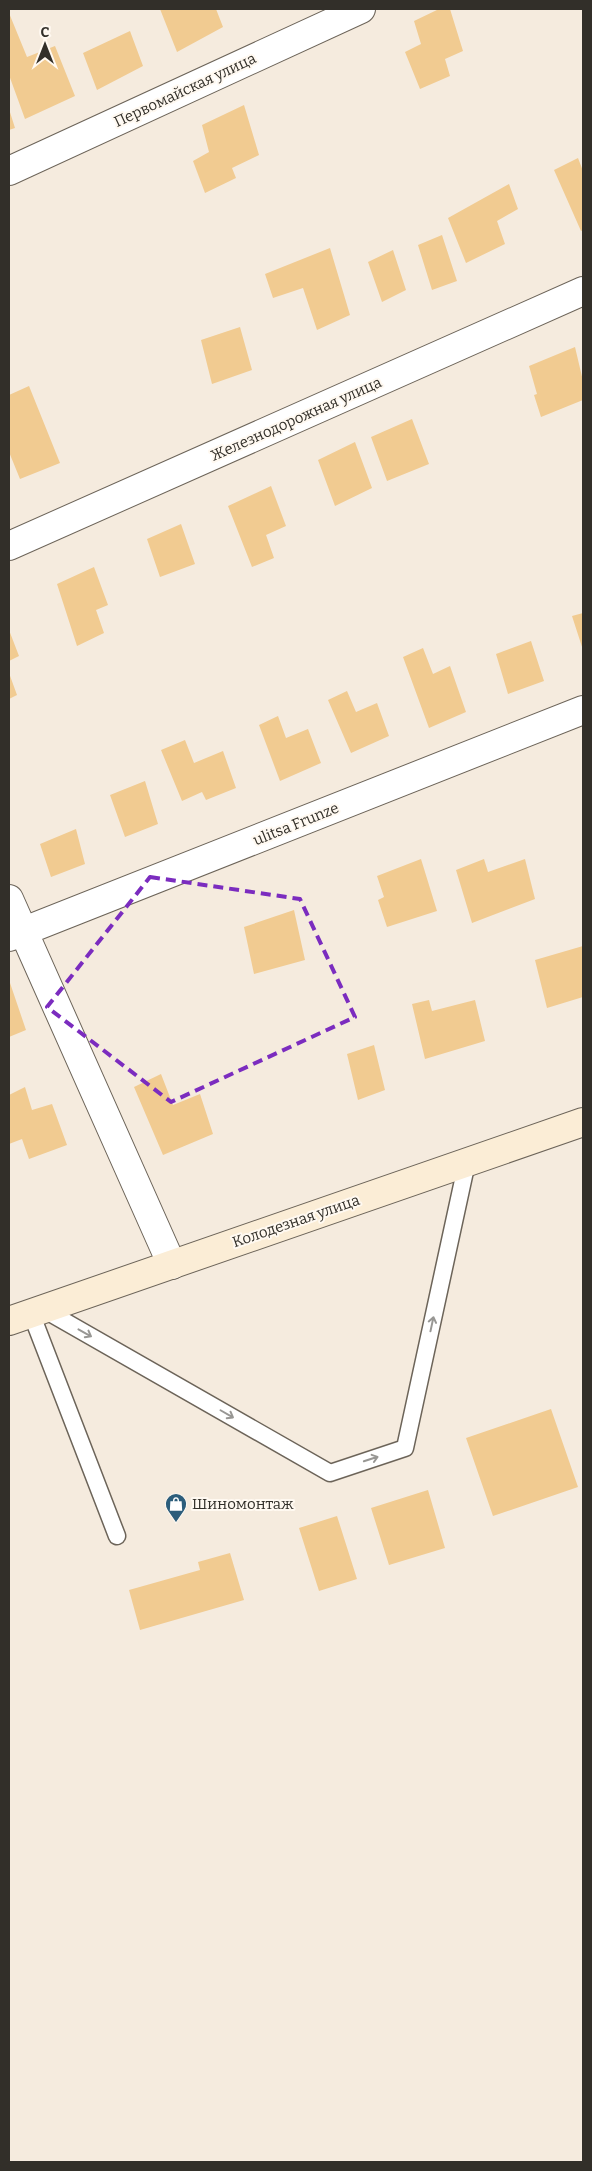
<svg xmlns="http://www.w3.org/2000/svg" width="592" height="2171" viewBox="0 0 592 2171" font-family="Bitter,serif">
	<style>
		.building { fill: #f1cb91 }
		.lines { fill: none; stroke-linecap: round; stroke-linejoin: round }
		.lane-casing { stroke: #6c6459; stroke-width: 19 }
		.street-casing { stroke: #6c6459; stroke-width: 30 }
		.secondary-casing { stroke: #6c6459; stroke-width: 30 }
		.lane { stroke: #fff; stroke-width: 16 }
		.street { stroke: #fff; stroke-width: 28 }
		.secondary { stroke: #fbedd6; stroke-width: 28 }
		.oneway { stroke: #989794 }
		.marked { fill: none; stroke: #7b2cbf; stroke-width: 4; stroke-dasharray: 10 6; stroke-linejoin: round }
		.labels { text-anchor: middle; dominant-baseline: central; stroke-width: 4; stroke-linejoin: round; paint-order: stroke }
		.street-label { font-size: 15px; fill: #322f29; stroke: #fff9f1 }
		.poi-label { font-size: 15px; fill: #322f29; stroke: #fff9f1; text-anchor: start }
	</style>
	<rect width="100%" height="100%" fill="#f5ebde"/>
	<path class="building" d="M160,9H216L223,27L177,52Z
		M439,9H450L463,51L445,59L450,76L420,89L405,52L421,44L414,21Z
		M9,13L27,57L55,46L75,96L25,119L9,75Z
		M130,31L143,66L97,90L83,53Z
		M244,105L259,155L232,168L236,178L205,193L193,161L209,152L202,125Z
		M9,109L15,128L9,130Z
		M578,158L583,171V230L581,231L554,170Z
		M509,184L518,209L497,221L505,244L466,263L448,218Z
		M442,235L457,281L432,290L418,245Z
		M330,248L350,315L317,330L303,288L273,298L265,274Z
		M393,250L406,290L382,302L368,262Z
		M240,327L252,370L212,384L201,340Z
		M575,347L583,381V400L541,417L534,395L537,394L529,366Z
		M29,386L60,463L20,479L9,452V395Z
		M412,419L429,464L387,481L371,437Z
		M355,442L372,488L335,506L318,460Z
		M271,486L286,526L266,535L274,558L252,567L228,506Z
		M181,524L195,564L160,577L147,539Z
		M94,567L108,605L96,610L104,633L77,646L57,584Z
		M583,613V650L572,616Z
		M9,630L19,656L9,661Z
		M531,641L544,681L508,694L496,654Z
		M423,648L433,674L450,666L466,712L429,728L403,657Z
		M9,673L17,695L9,699Z
		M347,691L356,712L377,703L389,736L351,753L328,700Z
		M278,716L286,738L308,729L321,763L280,781L259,725Z
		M185,740L194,763L223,751L236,788L206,800L202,792L182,801L161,750Z
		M145,781L158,824L125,837L110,795Z
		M76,829L85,864L51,877L40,844Z
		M421,859L437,911L387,927L378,900L384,897L377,876Z
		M484,859L488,872L525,859L535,899L472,923L456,870Z
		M294,910L305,960L254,974L244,927Z
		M583,946V997L547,1008L535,960Z
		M9,980L26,1030L9,1037Z
		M429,1000L432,1011L475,1000L485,1041L425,1059L412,1004Z
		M374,1045L385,1090L358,1100L347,1054Z
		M161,1074L173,1105L200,1094L213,1134L163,1155L134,1087Z
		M25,1087L32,1110L52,1104L67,1145L29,1159L22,1139L9,1144V1095Z
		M551,1409L578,1487L493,1516L466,1438Z
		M428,1490L445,1548L389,1565L371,1508Z
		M337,1516L357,1579L319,1591L299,1528Z
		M230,1553L244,1600L140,1630L129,1590L200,1570L198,1562Z"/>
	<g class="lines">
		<g class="lane-casing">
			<path id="lane" d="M43,1309L330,1473L405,1448L467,1162
				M31,1313L117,1536"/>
		</g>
		<g class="street-casing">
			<path id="street" d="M9,171L361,9
				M9,546L583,291
				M9,899L172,1265
				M9,937L583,710"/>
		</g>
		<g class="secondary-casing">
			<path id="secondary" d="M9,1321L583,1122"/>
		</g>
		<use href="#lane" class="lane"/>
		<use href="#street" class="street"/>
		<use href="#secondary" class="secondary"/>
	</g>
	<defs><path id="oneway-shaft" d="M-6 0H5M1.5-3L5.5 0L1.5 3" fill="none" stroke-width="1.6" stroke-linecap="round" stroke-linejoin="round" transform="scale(1.25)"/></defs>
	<g class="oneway">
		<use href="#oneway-shaft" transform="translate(432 1324) rotate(-78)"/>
		<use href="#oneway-shaft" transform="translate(85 1333) rotate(29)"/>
		<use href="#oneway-shaft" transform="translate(227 1414) rotate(30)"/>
		<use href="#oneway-shaft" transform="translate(371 1459) rotate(-18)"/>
	</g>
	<path class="marked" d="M150,877L300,899L355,1017L171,1102L47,1007Z"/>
	<defs>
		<g id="shop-pin" transform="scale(1.125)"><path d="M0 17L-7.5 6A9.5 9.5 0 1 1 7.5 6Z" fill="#2c5d7b" stroke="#fff9f1"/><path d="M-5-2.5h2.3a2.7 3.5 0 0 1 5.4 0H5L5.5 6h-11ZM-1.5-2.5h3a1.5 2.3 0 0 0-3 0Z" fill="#fff"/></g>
	</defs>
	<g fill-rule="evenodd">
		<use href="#shop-pin" x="176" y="1504"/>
	</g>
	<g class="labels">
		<g class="street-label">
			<text transform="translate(185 90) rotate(-25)">Первомайская улица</text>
			<text transform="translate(296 419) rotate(-24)">Железнодорожная улица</text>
			<text transform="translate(296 824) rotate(-22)">ulitsa Frunze</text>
			<text transform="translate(296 1221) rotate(-19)">Колодезная улица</text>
		</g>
		<g class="poi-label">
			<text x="192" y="1504">Шиномонтаж</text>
		</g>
	</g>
	<rect width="592" height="2171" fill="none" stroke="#322f29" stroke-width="20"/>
	<g transform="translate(45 45)" stroke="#fff9f1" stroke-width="4" paint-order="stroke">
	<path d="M0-4L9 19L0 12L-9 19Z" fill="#322f29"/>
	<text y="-8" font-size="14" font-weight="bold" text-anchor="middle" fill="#322f29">С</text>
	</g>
</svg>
